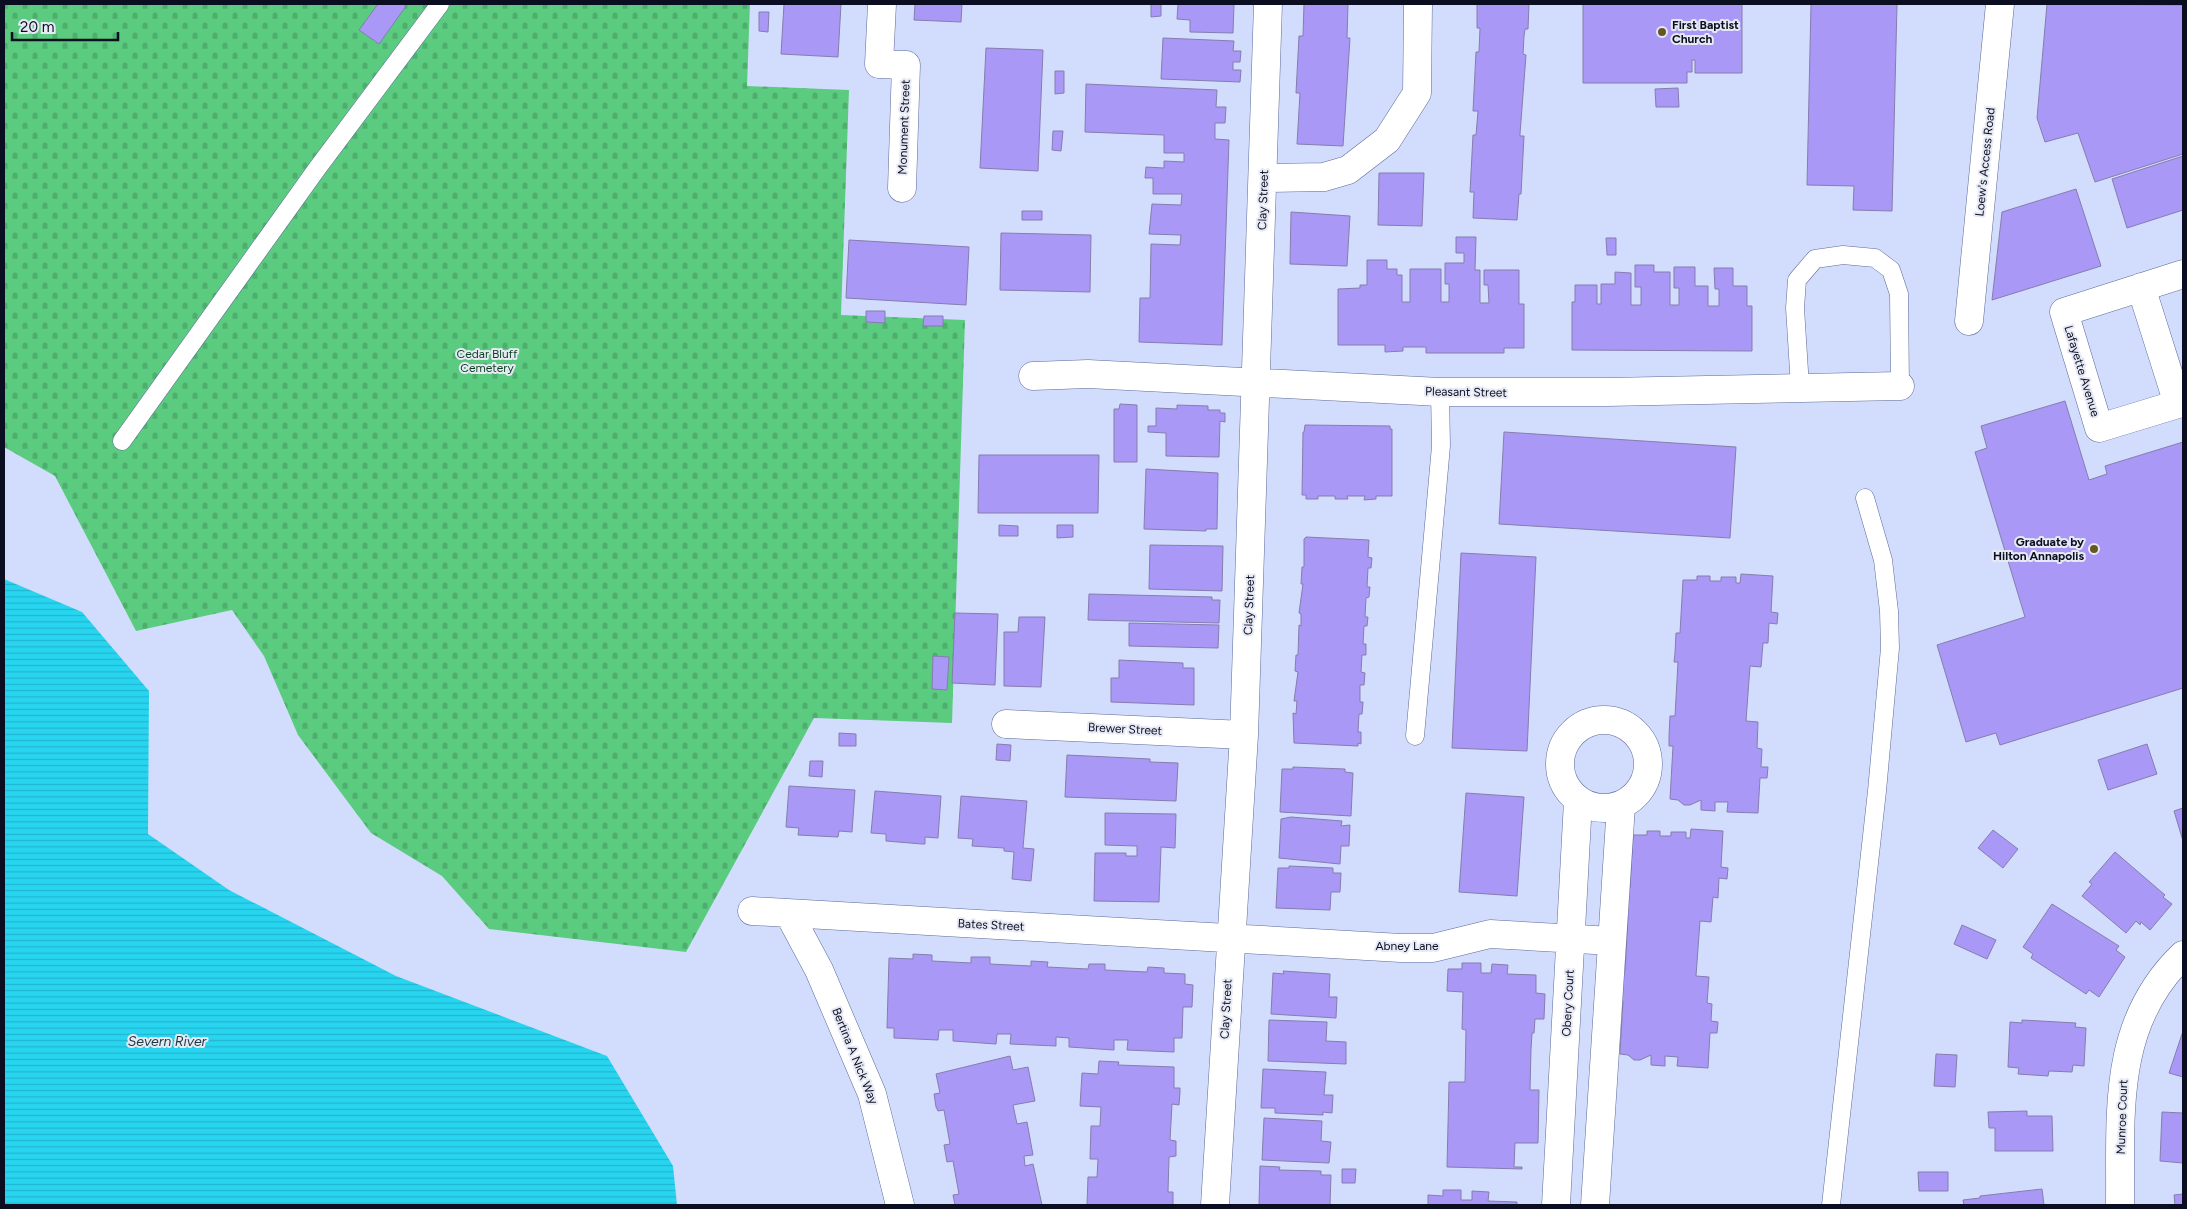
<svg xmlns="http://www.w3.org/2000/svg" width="2187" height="1209" viewBox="0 0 2187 1209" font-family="Figtree,sans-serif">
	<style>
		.cemetery { fill: url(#cemetery-stones) }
		.water { fill: url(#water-rules) }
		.building { fill: #a998f5; stroke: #857db0 }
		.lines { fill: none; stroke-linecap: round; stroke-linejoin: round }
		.lane-casing { stroke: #5c6a99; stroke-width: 19 }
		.street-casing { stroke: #5c6a99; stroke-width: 29 }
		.lane { stroke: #fff; stroke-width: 18 }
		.street { stroke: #fff; stroke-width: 28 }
		.poi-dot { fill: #675624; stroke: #e7eaf5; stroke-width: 2 }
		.labels { text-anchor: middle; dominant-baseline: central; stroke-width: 4; stroke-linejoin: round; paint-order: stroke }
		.poi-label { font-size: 12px; font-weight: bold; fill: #0a0e20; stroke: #e7eaf5; text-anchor: start }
		.street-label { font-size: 12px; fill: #0a0e20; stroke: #e7eaf5 }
		.park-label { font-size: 12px; fill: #093f1e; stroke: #e7eaf5 }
		.water-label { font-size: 14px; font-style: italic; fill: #1a3a40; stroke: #e7eaf5 }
	</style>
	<defs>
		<pattern id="cemetery-stones" width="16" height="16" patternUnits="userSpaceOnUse" patternTransform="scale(1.25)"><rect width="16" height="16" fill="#5bcc7f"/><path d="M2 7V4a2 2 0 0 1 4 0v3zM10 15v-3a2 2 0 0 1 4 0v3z" fill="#4eae6d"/></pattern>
		<pattern id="water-rules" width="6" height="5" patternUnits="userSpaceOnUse" patternTransform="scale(1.25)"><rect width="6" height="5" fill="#27d5f0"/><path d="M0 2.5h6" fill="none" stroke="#22b6ce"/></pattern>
	</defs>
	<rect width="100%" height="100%" fill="#d2ddfd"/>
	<path class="cemetery" d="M4,4H750L747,86L849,90L841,315L965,320L952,723L814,718L686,952L489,929L442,876L371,833L298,735L264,656L232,610L136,631L55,476L4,447Z"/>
	<path class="water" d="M4,579L82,612L149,691L148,834L229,890L396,976L607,1056L673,1166L677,1205H4Z"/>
	<path class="building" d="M378,4H403L406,6L379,44L359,30Z
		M784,4H841L838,57L781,54Z
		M915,4H962L961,22L914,20Z
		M1151,4H1161V16L1151,17Z
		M1178,4H1234L1233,33L1190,32V20L1177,19Z
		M1304,4H1348L1347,38H1350L1343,146L1297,144L1300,93H1296L1299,36H1303Z
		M1477,4H1529L1528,29H1525L1524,36L1523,54L1526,55L1520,134V136H1524L1521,194H1519L1517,220L1473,218L1474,192H1470L1473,135H1476L1478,111H1473L1476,52H1479L1480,28H1477Z
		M1583,4H1742V73H1695V60H1692V72H1687V83H1583Z
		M1811,4H1897L1892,211L1853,210L1854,186L1807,185Z
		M2047,4L2183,5V154L2095,182L2078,133L2045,142L2037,118Z
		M759,12H769L768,32L759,31Z
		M1163,38L1234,41L1233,51H1241L1240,62H1233V70H1241L1240,82L1161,79Z
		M986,48L1043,50L1038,171L980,168Z
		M1055,71H1064V93L1055,94Z
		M1086,84L1217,90L1216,107H1226L1225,123H1215V139L1229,140L1222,345L1139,342L1140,298H1150L1151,244L1180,245L1181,235L1149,234L1152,204L1181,205L1182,194H1153V178H1145L1146,167L1164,168V161L1184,162V153H1164V135L1085,132Z
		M1678,88L1679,107H1656L1655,89Z
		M1053,131H1063L1061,151L1052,150Z
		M2183,156V210L2127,228L2112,179Z
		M1379,173H1424L1422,226L1378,225Z
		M2076,189L2101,266L1992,300L2002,212Z
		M1022,211H1042V220H1022Z
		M1291,212L1350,216L1347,266L1290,264Z
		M1001,233L1091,235L1090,292L1000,290Z
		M1456,237H1476L1475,270H1480V303H1489L1488,285H1484V270H1519V304H1524V348H1504V353H1426V347H1403V351L1385,352V345H1338V289L1360,288V285H1367V260H1387V269H1397V275H1402V302H1410V269H1441V302H1449V284H1445V263H1464V253H1456Z
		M1606,238H1616V255H1607Z
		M849,240L969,247L966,305L846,298Z
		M1635,265H1654V272H1670V305H1679V288H1674V267H1695V286H1708V306H1719V289H1715L1714,268H1733V286H1747V306H1752V351L1572,350V302H1575V285H1597V304H1601V284H1615V272L1631,273V305H1641V287H1635Z
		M866,311H885V323L866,322Z
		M924,316H943V326H923Z
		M2065,401L2089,480L2107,474L2105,466L2183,442V688L2000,745L1996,733L1966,742L1937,645L2025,617L1975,452L1987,448L1981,426Z
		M1120,404L1137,405V462H1114V409H1119Z
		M1177,405L1208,406V410H1220V413H1225V422L1220,421L1219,457L1166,456V433L1148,432V426H1156V408L1177,409Z
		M1305,425L1390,426V429H1392V496H1376V499L1364,500L1365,496H1347L1348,499H1335V496H1318V499H1306V495H1302L1303,432H1304Z
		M1504,432L1736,447L1730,538L1499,524Z
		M979,455H1099L1098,513H978Z
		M1146,469L1218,473L1217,529H1206V531L1144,529Z
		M999,525L1018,526V536H999Z
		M1057,525H1073V537L1057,538Z
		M1306,537L1369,540L1368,557L1372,558L1371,568H1368L1367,587H1370L1369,597L1366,598L1365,617H1368L1367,626H1364L1363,644H1366V655H1362L1361,672L1365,673L1364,685H1360V702H1363V703L1362,714H1359L1358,732H1361V744L1358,743V746L1294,743L1293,713L1296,714L1297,701H1294L1298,672L1295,671L1296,655H1298L1299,625L1301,626V614L1299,613L1303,584H1301L1302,567H1304V539Z
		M1150,545L1223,546L1222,591L1149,589Z
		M1461,553L1536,557L1527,751L1452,748Z
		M1741,574L1773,576L1771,612L1778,613L1777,624L1769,623L1768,643H1763L1761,667L1750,666L1746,721L1758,722L1757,748L1762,749L1761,767H1768L1767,778H1760L1758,813L1727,812L1728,802H1715V811L1701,810V800L1690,805H1684L1678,800L1670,799L1673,746H1669V736L1670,716H1675L1678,662H1674L1675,653L1676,633H1680L1683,580H1697V576H1710V581H1721V577H1736V583H1740Z
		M1089,594L1212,597V600H1220L1219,623L1088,620Z
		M955,613L998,614L995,685L952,683Z
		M1019,617H1045L1041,687L1004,686V632H1018Z
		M1129,623L1219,625L1218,648L1129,646Z
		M933,656L949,657L947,690L932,689Z
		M1119,660L1183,663V668H1194V705L1111,702V678H1119Z
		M839,733L856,734V746H839Z
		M997,744L1011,745L1010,761L996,760Z
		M2147,744L2157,774L2108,790L2098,760Z
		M1067,755L1150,759V762L1178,763L1176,801L1065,797Z
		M810,761H823L822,777L809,776Z
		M1293,767L1345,769V772L1353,773L1351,816L1280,812L1282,769H1293Z
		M789,786L855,790L852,832L839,831L838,837L798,835L799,828L786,827Z
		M875,791L941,796L938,838L925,837V844H922L886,841V834L871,833Z
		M1466,793L1524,797L1517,896L1459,892Z
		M961,796L1027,801L1023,848L1034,849L1031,881L1012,879L1014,852L1004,851V848L972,846L973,839L958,838Z
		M2183,808V841L2174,811Z
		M1105,813L1176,814L1175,848L1161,847L1159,902L1094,901L1095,853H1126V856H1137V846L1105,845Z
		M1291,817L1342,821L1341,826L1350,825L1349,846H1341L1340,864L1279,858L1281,819Z
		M1691,829L1723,831L1721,867L1728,868L1727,879L1719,878L1718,898L1713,897L1711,922L1700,921L1696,976L1709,977L1707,1003L1712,1004L1711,1021L1718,1022L1717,1033H1710L1708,1068L1677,1066L1678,1057L1665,1056V1066L1651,1065V1055L1640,1060H1634L1628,1055L1620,1054L1623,1001L1619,1000L1620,971H1625L1628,917H1625L1626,888H1630L1633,835H1647V831H1660V836H1671V832H1686V838H1690Z
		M1993,830L2018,849L2003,868L1978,848Z
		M2115,852L2165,895L2163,897L2172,904L2150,930L2141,922L2140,925L2136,921L2126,933L2082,896L2092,884L2089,882Z
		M1289,866L1333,868V873H1341L1340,892H1331L1330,910L1276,908L1278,868H1289Z
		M2052,904L2119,946L2116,950L2125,957L2099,997L2089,990L2086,994L2083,992L2034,960L2031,958L2033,954L2023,947Z
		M1962,925L1996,940L1987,959L1954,944Z
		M913,954L932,955V961L971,963V957H990V964L1031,966V961L1048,962L1047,967L1088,969L1089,964H1105V970L1147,972L1148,967L1164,968V973L1185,974V984L1193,985L1192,1007H1183L1182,1038H1174V1052L1127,1050L1128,1040H1114V1050L1069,1047V1038L1056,1037V1046L1010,1044L1011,1034H997L996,1044L953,1041V1030H939L938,1040L894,1038V1028H887L889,958L913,959Z
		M1462,963H1481V973H1491L1492,964L1508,965L1507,974L1536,975V993L1545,994L1544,1019H1535L1534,1033H1532L1531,1049L1530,1090H1539L1538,1143H1515L1514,1167H1522V1169L1447,1167L1449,1082H1465L1466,1030L1462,1029L1463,992L1447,991L1448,969H1462Z
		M1283,971L1330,974L1329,997H1337L1336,1018L1271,1014L1273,973L1284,974Z
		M1269,1020L1327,1022L1326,1041L1346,1042V1064L1268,1061Z
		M2022,1020L2076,1023L2075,1027L2086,1028L2084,1066L2073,1065L2072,1072L2049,1071L2048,1076L2018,1074L2019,1068L2008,1067L2010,1022L2022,1023Z
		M2183,1031V1077L2169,1073Z
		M1936,1054L1957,1055L1955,1087L1934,1086Z
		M1010,1056L1013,1070L1028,1067L1035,1101L1013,1105L1017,1124L1027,1122L1033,1155L1024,1156L1025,1166L1033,1164L1042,1205H955L953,1195L959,1194L953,1161L947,1162L944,1145L950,1144L944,1110L938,1111L936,1107L934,1094L940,1093L936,1074Z
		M1099,1061L1119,1062L1118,1065L1174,1067V1088H1180V1092L1179,1105L1172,1104L1170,1140L1176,1141V1156L1169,1157L1168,1192H1173V1205H1087L1088,1177H1097L1098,1159H1090L1091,1126H1100L1101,1107L1080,1106L1082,1073L1098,1074Z
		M1263,1069L1326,1072L1324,1095H1333L1332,1113L1323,1112V1115L1275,1113V1108H1261Z
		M2027,1111V1116H2052L2053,1151H1995V1128H1989L1988,1112Z
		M2162,1112L2183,1113V1163L2160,1161Z
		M1264,1118L1322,1121L1321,1141L1331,1142L1329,1163L1262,1160Z
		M1260,1166L1280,1167L1279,1170L1321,1171V1175H1331L1330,1205H1259Z
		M1342,1169H1356L1355,1183H1342Z
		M1918,1172H1948V1191H1919Z
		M2042,1189L2044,1205H1964L1963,1200L1980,1198V1196Z
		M1443,1190H1461V1200H1472V1191L1489,1192L1488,1201L1517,1202V1205H1428V1195L1443,1196Z
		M2183,1194V1205H2175L2174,1195Z"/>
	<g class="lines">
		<g class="lane-casing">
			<path id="lane" d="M1800,387L1795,308L1797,280L1815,259L1843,255L1875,258L1891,270L1899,294L1900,386
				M122,441L316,170L440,4
				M1415,736L1441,446L1440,392
				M1831,1205L1877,791L1890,648L1889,611L1883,560L1865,498"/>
		</g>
		<g class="street-casing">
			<path id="street" d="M882,4L879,64L906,65L902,188
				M1264,178L1324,177L1348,170L1387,140L1417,93L1418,4
				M2141,287L2178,404L2099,428L2064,312L2183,274
				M1969,321L2000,4
				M1033,376L1088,374L1440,392H1607L1900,386
				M1560 764a44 44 0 1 1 88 0a44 44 0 1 1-88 0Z
				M1006,724L1244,735
				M752,911L1401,948H1433L1490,934L1612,941
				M789,914L819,970L872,1094L900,1205
				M1215,1205L1244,735L1268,4
				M1556,1205L1578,801
				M1595,1205L1621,805
				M2120,1205C2121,1114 2111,1024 2183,955"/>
		</g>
		<use href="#lane" class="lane"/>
		<use href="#street" class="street"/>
	</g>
	<g class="poi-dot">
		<circle cx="1662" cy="32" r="5"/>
		<circle cx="2094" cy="549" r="5"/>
	</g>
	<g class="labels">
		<g class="poi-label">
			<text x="1672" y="25">First Baptist<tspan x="1672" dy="14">Church</tspan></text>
			<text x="2084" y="542" text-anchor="end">Graduate by<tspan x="2084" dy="14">Hilton Annapolis</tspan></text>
		</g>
		<g class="street-label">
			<text transform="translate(904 127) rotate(-88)">Monument Street</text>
			<text transform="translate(1985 162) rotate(-84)">Loew's Access Road</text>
			<text transform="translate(1263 200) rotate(-88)">Clay Street</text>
			<text transform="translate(2082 371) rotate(73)">Lafayette Avenue</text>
			<text transform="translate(1466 392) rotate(1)">Pleasant Street</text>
			<text transform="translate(1249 605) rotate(-88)">Clay Street</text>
			<text transform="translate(1125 729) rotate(3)">Brewer Street</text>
			<text transform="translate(991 925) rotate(3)">Bates Street</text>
			<text x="1407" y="946">Abney Lane</text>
			<text transform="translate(1568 1003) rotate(-87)">Obery Court</text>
			<text transform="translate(1226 1009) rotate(-87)">Clay Street</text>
			<text transform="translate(855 1056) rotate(68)">Bertina A Nick Way</text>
			<text transform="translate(2122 1117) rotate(-88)">Munroe Court</text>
		</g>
		<g class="park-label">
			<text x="487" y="354">Cedar Bluff<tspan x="487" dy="14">Cemetery</tspan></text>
		</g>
		<g class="water-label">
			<text x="167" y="1041">Severn River</text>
		</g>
	</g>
	<rect width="2187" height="1209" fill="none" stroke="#0a0e20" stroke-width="10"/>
	<path d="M12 32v8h106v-8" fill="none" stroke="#0a0e20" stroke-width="2.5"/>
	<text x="20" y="32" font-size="15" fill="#0a0e20" stroke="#e7eaf5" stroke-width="4" paint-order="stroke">20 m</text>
</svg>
